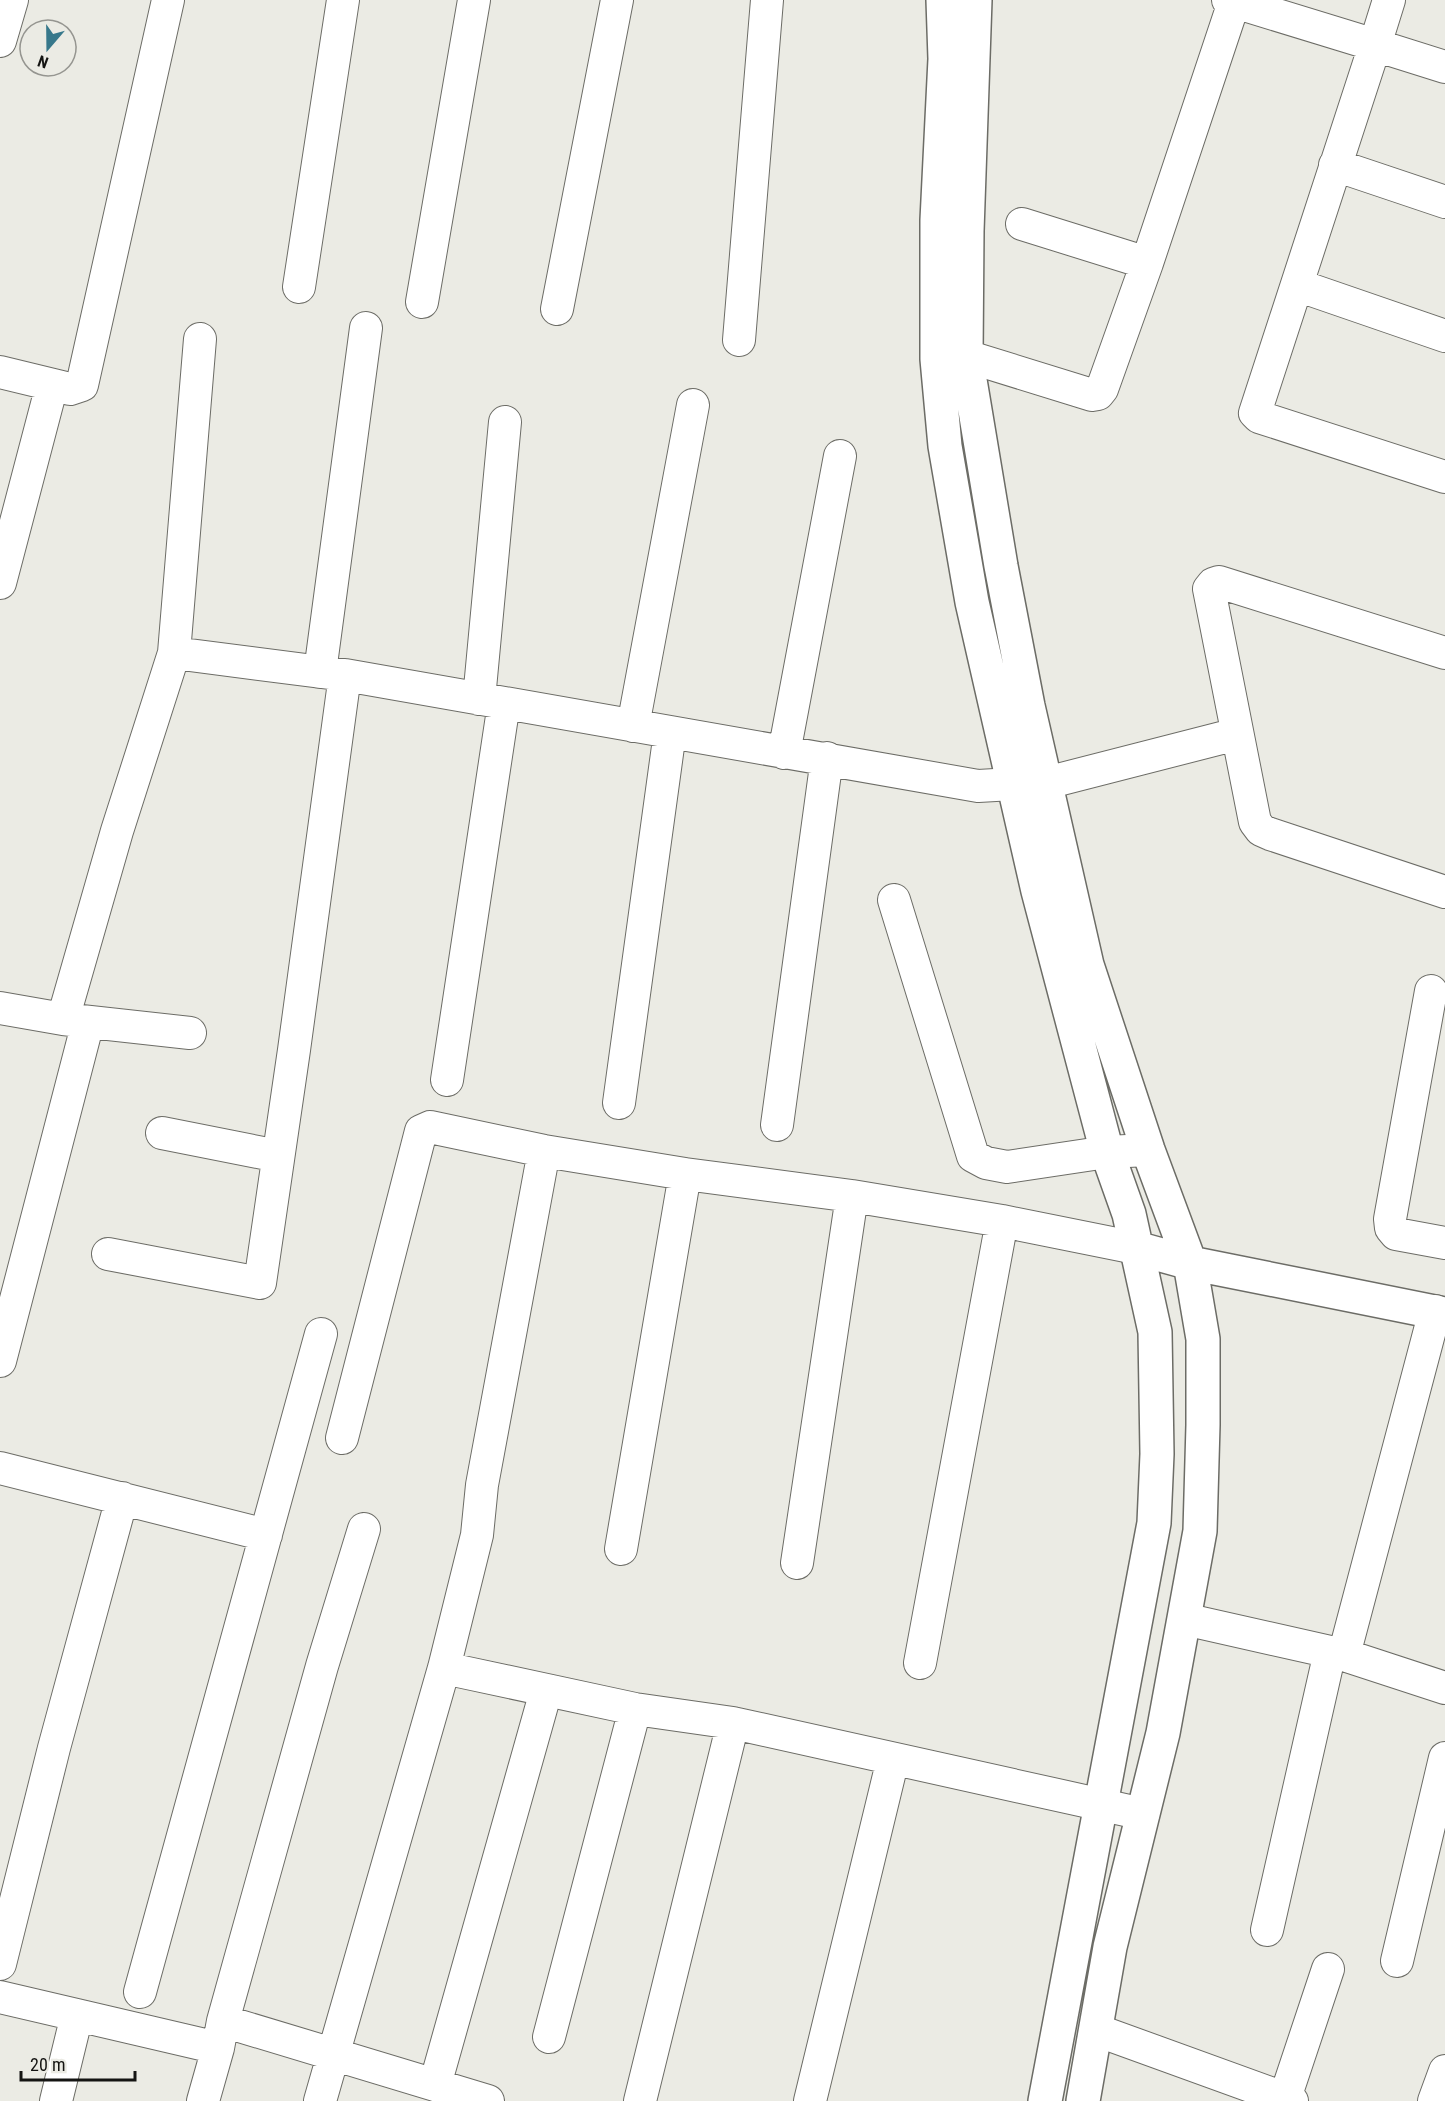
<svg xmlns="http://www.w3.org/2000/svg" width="1445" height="2101" viewBox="0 0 1445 2101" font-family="'Roboto Condensed',sans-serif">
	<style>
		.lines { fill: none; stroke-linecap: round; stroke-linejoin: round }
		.minor-casing { stroke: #6c6c66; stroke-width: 34 }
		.tertiary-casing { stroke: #6c6c66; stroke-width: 36 }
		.minor { stroke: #fff; stroke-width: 32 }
		.tertiary { stroke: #fff; stroke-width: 33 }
	</style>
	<rect width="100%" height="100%" fill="#ebebe4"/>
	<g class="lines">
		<g class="minor-casing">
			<path id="minor" d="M1228,0L1375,45L1255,413L1259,417L1445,477
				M1389,0L1375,45L1445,67
				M0,41L12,0
				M1335,165L1445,202
				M1022,224L1147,263L1234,2
				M1297,285L1445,336
				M299,287L343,0
				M422,302L474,0
				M557,309L617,0
				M739,340L767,0
				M966,356L1092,395L1098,394L1102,389L1147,263
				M0,372L70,389L82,385L168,0
				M0,583L52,385
				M174,653L200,339
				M1445,653L1219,582L1213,584L1209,589L1255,822L1261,830L1270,834L1445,892
				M320,672L366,328
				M479,699L505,422
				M633,726L693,405
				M784,753L840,456
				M1046,783L1237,734
				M894,900L973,1156L986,1163L1007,1167L1107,1152L1148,1150
				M1431,991L1390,1219L1391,1228L1396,1234L1445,1243
				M0,1008L63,1019
				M190,1033L63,1019L117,831L174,653L345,675L978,786L1013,784
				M447,1080L504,703
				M619,1103L670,732
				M777,1125L827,758
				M162,1133L278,1156
				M108,1254L260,1283L294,1050L345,675
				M0,1361L88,1022
				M342,1438L421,1131L430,1127L544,1151L685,1174L852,1196L1002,1221L1136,1248
				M0,1468L266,1535
				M621,1549L685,1174
				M797,1563L852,1196
				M1184,1619L1344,1655L1445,1688
				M1344,1655L1435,1311
				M920,1663L1002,1221
				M444,1668L635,1709L733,1723L1143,1814
				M1267,1930L1330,1652
				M1397,1961L1445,1758
				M0,1964L54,1748L122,1498
				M140,1992L321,1334
				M0,1997L218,2048L223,2021L322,1666L364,1529
				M223,2021L488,2101
				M1096,2030L1292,2101
				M549,2037L635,1709
				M435,2085L546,1691
				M1285,2098L1328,1969
				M56,2101L77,2015
				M203,2101L218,2048
				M320,2101L444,1668L477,1535L482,1485L544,1151
				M640,2101L733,1723
				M810,2101L893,1759
				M1434,2101L1445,2071"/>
		</g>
		<g class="tertiary-casing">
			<path id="tertiary" d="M943,0L945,59L937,220V359L945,446L972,602L1038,891L1107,1152L1129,1214L1155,1332L1157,1454L1154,1523L1045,2101
				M975,0L967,231L966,356L1001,566L1028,706L1087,965L1148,1150L1190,1263L1203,1339V1425L1200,1531L1163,1733L1110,1947L1083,2101
				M1136,1248L1190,1263L1445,1314"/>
		</g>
		<use href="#minor" class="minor"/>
		<use href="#tertiary" class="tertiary"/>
	</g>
	<g transform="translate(48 48) rotate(200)"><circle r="28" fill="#ebebe4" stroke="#959590" stroke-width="1.5"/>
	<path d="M0-4.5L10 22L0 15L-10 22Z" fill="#37788b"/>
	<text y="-9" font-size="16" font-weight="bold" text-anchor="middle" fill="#141412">N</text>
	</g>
	<path d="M21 2071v9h114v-9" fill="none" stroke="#141412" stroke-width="3"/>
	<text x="30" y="2071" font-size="18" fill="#141412" stroke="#ebebe4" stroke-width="4.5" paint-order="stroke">20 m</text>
</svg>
